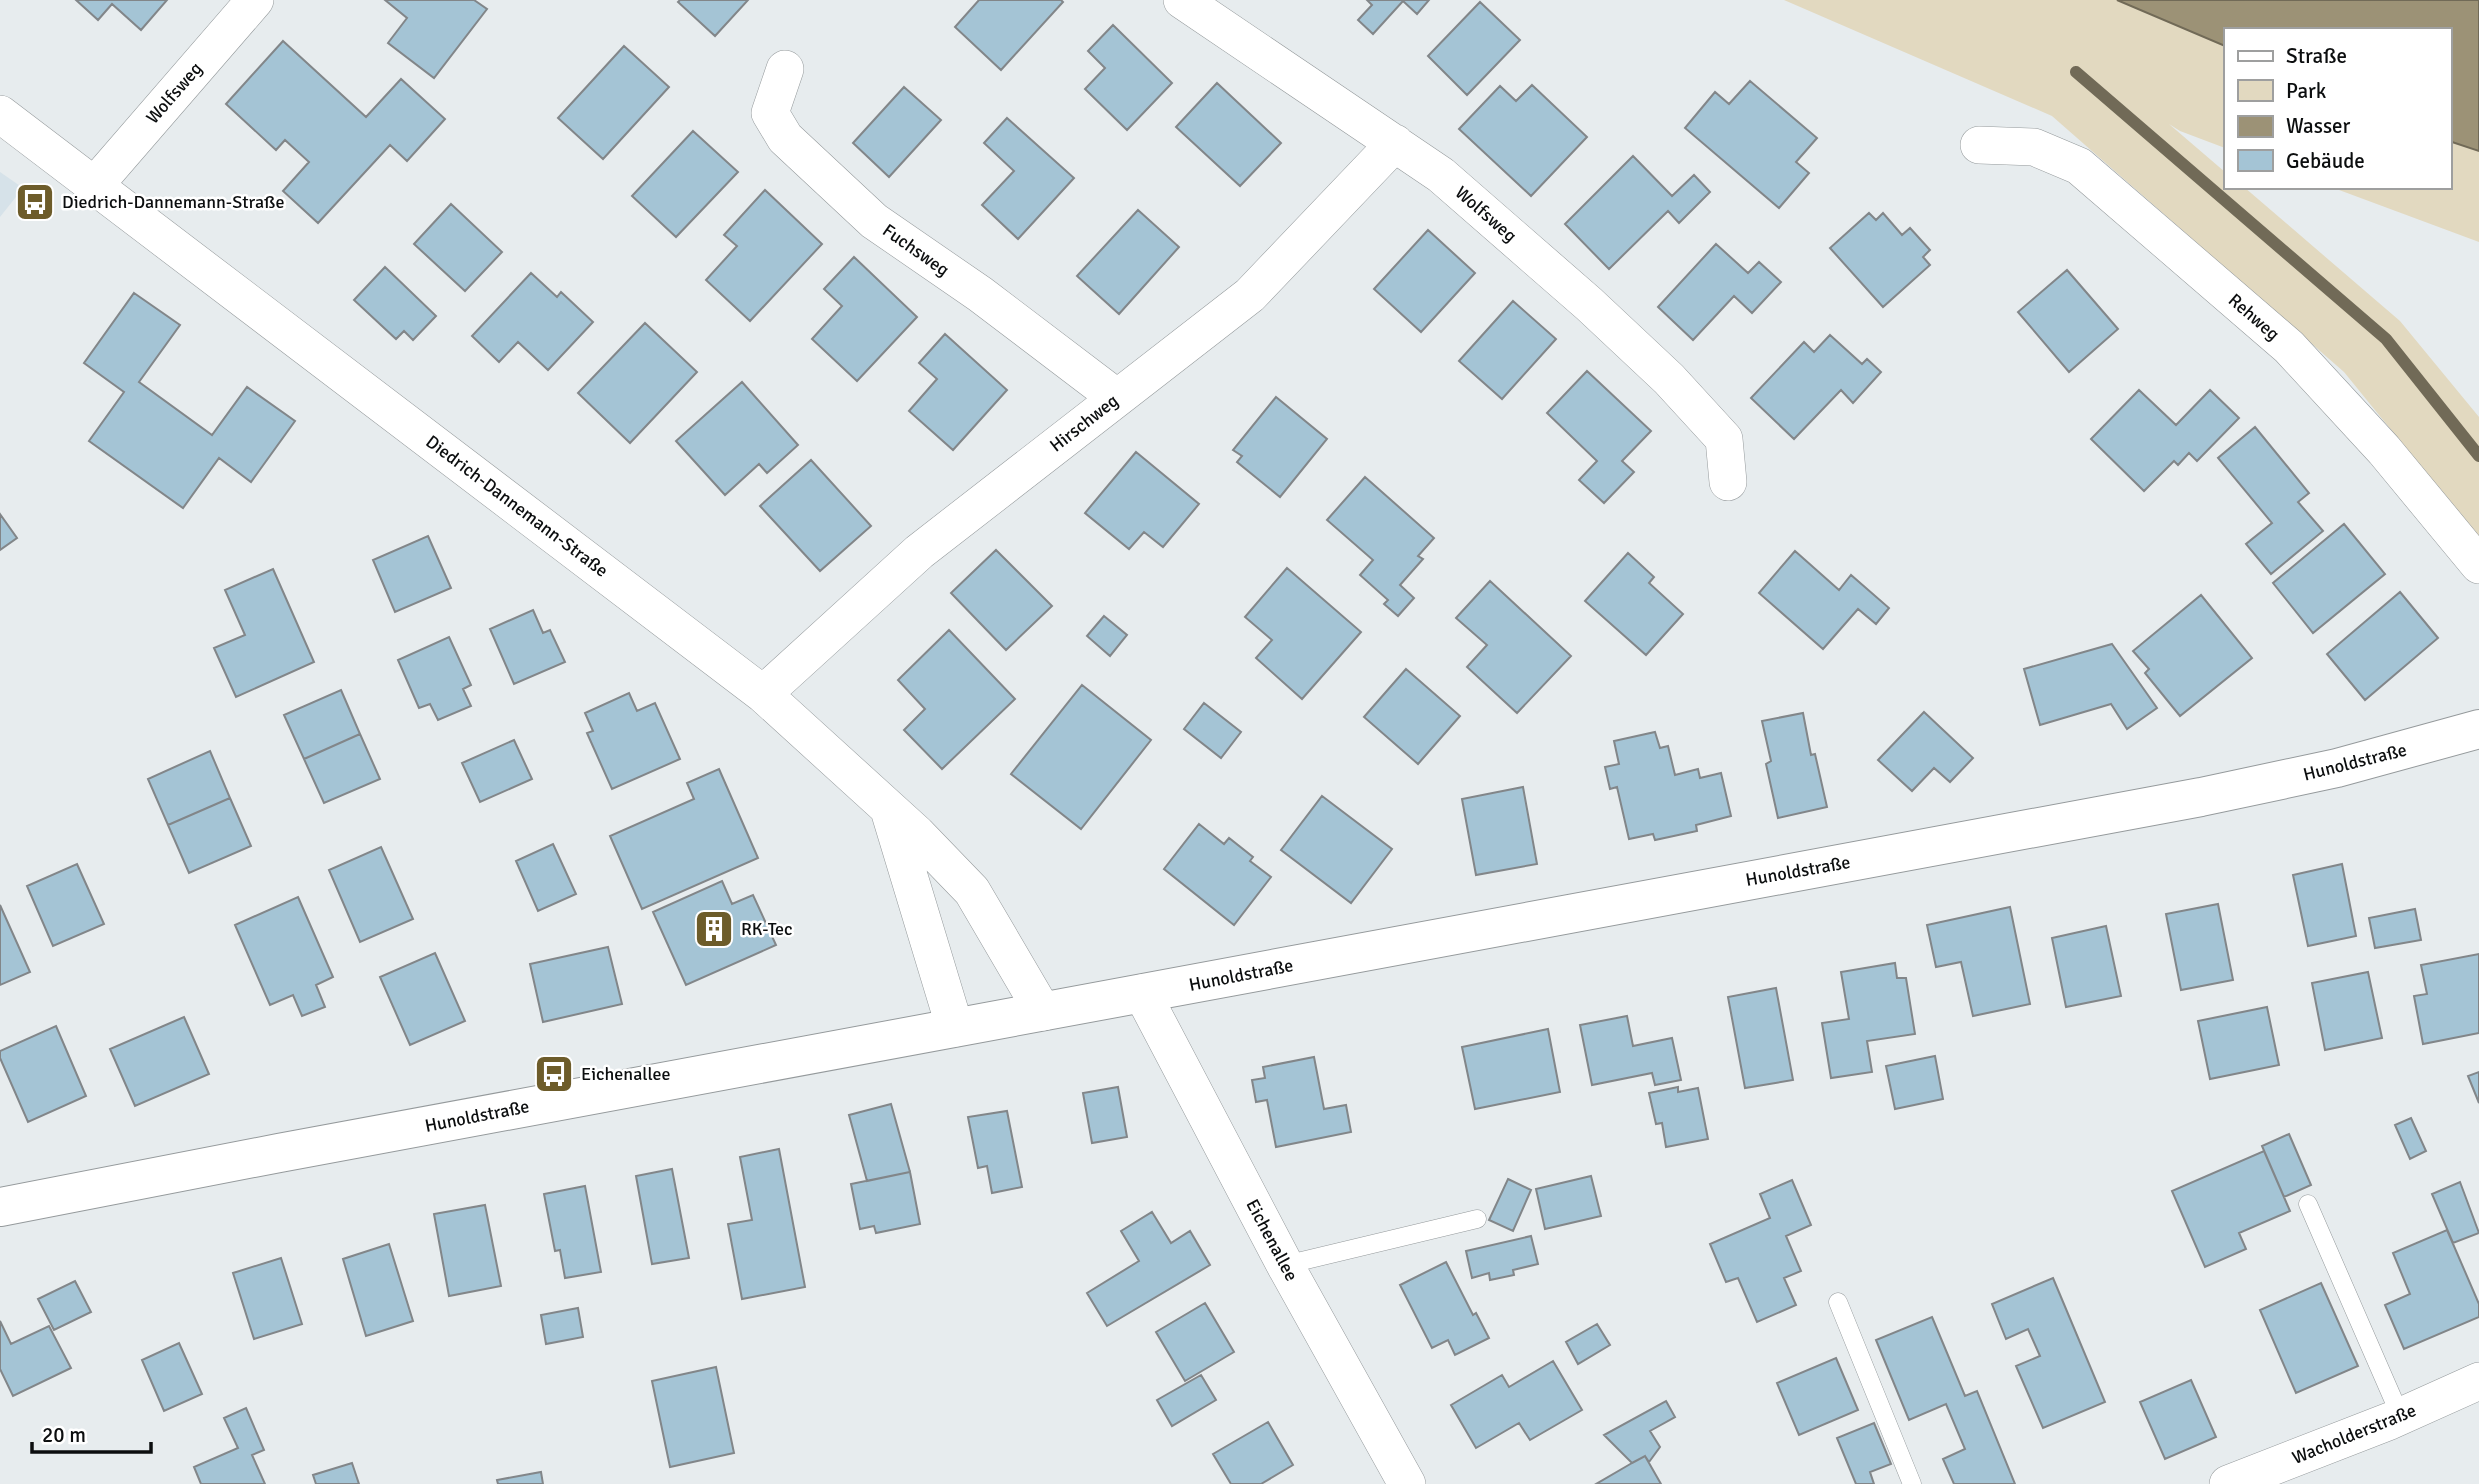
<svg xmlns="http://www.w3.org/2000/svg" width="2479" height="1484" viewBox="0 0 2479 1484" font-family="Signika,sans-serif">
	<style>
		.built { fill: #d6e2e9 }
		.green { fill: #e2d9c0 }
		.water { fill: #9c9276; stroke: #716a57; stroke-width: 2 }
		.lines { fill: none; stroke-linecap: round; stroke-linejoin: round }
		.stream { stroke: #716a57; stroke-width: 12 }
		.building { fill: #a4c4d5; stroke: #828689; stroke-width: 2 }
		.service-casing { stroke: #959a9c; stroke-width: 19 }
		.minor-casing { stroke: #959a9c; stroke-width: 38 }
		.tertiary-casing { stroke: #959a9c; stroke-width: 40 }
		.service { stroke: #fff; stroke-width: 18 }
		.minor { stroke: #fff; stroke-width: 37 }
		.tertiary { stroke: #fff; stroke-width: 38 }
		.labels { text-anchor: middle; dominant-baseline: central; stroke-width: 5; stroke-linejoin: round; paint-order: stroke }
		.street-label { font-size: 18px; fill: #0c0e0f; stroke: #fff }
		.poi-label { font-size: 18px; fill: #0c0e0f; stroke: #fff; text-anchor: start }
	</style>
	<rect width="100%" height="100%" fill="#e7ecee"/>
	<path class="built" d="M0,172L23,188L0,217Z"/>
	<path class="green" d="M1784,0H2117L2225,46V148L2180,131L2169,124L2225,172V187H2244L2400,321L2479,417V538L2344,372L2052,116Z
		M2449,141L2479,151V242L2331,187H2449Z"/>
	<path class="water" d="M2117,0H2479V151L2449,141V30H2225V46Z"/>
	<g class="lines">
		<path class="stream" d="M2076,72L2386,339L2479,456"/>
	</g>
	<path class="building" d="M76,0H167L141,30L112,4L98,20Z
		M385,0H474L487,9L434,78L388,43L407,18Z
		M680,0H748L715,36L678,2Z
		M979,0H1061L1063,2L1001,70L955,27Z
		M1367,0H1429L1417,14L1403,1L1373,34L1358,20L1372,5Z
		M1480,2L1520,40L1467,95L1428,56Z
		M1113,25L1172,83L1127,130L1085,89L1105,68L1088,51Z
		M283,41L366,117L401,79L445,119L407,161L390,145L318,223L283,191L309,162L285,140L276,150L226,104Z
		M624,46L669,87L603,159L558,118Z
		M1750,81L1817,138L1796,162L1809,173L1779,208L1685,128L1715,92L1729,104Z
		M1217,83L1281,143L1240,186L1176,127Z
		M1532,85L1587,137L1531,196L1459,129L1500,86L1516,101Z
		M904,87L941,120L889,177L853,143Z
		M1007,118L1074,178L1018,239L982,205L1014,171L984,143Z
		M693,131L738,172L676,237L632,196Z
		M1633,156L1672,196L1694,175L1710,192L1679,223L1668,211L1609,269L1565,224Z
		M765,190L822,244L750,321L706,280L737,246L724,235Z
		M451,204L502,252L465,291L414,244Z
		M1138,210L1179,247L1119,314L1077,276Z
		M1869,213L1876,220L1883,213L1902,235L1910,228L1930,250L1923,257L1930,265L1883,307L1830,248Z
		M1428,230L1475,273L1421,332L1374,289Z
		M1716,244L1748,273L1759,262L1781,282L1752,313L1734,296L1693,340L1658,307Z
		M854,257L917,317L857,381L812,339L842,306L824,289Z
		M385,267L436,316L413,340L404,331L396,339L354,300Z
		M2067,270L2118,329L2069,372L2018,312Z
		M531,273L557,297L561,292L593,322L548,370L518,342L499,362L472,336Z
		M134,293L180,325L139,382L212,435L247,387L295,421L251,482L219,458L183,508L89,441L124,392L84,363Z
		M1513,301L1556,339L1502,399L1459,361Z
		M645,323L697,372L630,443L578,393Z
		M945,334L1007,390L953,450L909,411L937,379L919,363Z
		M1830,335L1862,364L1867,359L1881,372L1853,403L1841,390L1794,439L1751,398L1804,342L1814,352Z
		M1587,371L1651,431L1622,461L1634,472L1604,503L1579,480L1597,461L1547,413Z
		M742,382L798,445L767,473L759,464L725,495L676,441Z
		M2139,390L2176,425L2210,390L2239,418L2197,461L2189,453L2178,465L2174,461L2144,491L2091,439Z
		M1276,397L1327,439L1280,497L1237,462L1242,456L1233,450Z
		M2255,427L2309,493L2298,502L2323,531L2271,574L2246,544L2272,523L2218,458Z
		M1136,452L1199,504L1163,547L1144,532L1129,549L1085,513Z
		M811,460L871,526L820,571L760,506Z
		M1365,477L1434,538L1418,556L1423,559L1400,585L1414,598L1398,616L1384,604L1388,600L1360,575L1373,560L1327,520Z
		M0,514L17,538L0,550Z
		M2344,524L2385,574L2313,633L2273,583Z
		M428,536L451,588L395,612L373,560Z
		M996,550L1052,606L1006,650L951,593Z
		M1795,551L1839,590L1851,575L1889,608L1876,624L1858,609L1823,649L1759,593Z
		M1628,553L1654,577L1649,583L1683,614L1646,655L1585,601Z
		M1287,568L1361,632L1302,699L1256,658L1272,640L1245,617Z
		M273,569L314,662L236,697L214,648L245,635L225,590Z
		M1490,581L1571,656L1517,713L1467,667L1487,645L1456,618Z
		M2400,592L2438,638L2365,700L2327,654Z
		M2201,595L2252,658L2180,716L2145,673L2149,669L2133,651Z
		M533,610L543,633L550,630L565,662L514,684L490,629Z
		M1104,616L1127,635L1110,656L1087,636Z
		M949,630L1015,699L942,769L904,730L925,709L898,680Z
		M449,637L471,685L463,689L471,706L438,720L430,704L419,708L398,660Z
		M2112,644L2157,708L2127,729L2111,704L2040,725L2024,669Z
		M1406,669L1460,716L1418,764L1364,717Z
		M1082,685L1151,740L1081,829L1011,774Z
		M341,690L360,734L304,759L284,715Z
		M629,693L637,711L655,703L680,759L612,789L587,733L593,731L585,713Z
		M1204,703L1241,732L1221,758L1184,729Z
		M1924,712L1973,758L1950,782L1934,768L1912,791L1878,760Z
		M1803,713L1811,755L1815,754L1827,807L1778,818L1766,764L1771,761L1762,721Z
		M1655,732L1660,748L1668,746L1675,775L1698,769L1700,778L1721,773L1731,816L1696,825L1697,831L1655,840L1653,834L1629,839L1617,787L1610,789L1605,767L1619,764L1614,741Z
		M360,734L380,779L324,803L304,759Z
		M514,740L532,779L480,802L462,763Z
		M210,751L230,798L168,825L148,779Z
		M719,769L758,858L642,909L610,836L694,799L687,783Z
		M1523,787L1537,864L1476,875L1462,799Z
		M1322,796L1392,849L1351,903L1281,850Z
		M230,798L251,846L189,873L168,825Z
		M1199,824L1224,844L1229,838L1253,857L1250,861L1271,877L1234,925L1164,869Z
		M553,844L576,894L538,911L516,861Z
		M381,847L413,919L360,942L329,870Z
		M77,864L104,924L53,946L27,886Z
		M2342,864L2356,936L2308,946L2293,875Z
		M722,881L732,904L753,895L776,945L686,985L653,912Z
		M298,897L333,977L316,985L325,1007L302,1016L293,995L270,1005L235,925Z
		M2218,904L2233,980L2181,990L2166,914Z
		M0,905L30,972L0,985Z
		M2010,907L2030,1004L1973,1016L1961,962L1936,967L1927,925Z
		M2415,909L2421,940L2375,948L2369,918Z
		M2106,926L2121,996L2066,1007L2052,938Z
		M608,947L622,1004L543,1022L530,964Z
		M435,953L465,1021L410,1045L380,977Z
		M2479,954V1033L2423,1044L2414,996L2427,994L2421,965Z
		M1895,963L1897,978H1906L1915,1034L1867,1041L1872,1072L1831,1078L1822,1023L1849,1019L1841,972Z
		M2368,972L2382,1038L2325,1050L2312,983Z
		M1776,988L1793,1080L1745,1088L1728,997Z
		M2267,1007L2279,1065L2210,1079L2198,1021Z
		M1627,1016L1633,1046L1672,1038L1681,1080L1655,1085L1652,1073L1592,1085L1580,1025Z
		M184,1017L209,1074L135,1106L110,1049Z
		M56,1026L86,1096L28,1122L0,1058V1051Z
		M1548,1029L1560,1092L1475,1109L1462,1047Z
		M1935,1056L1943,1099L1895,1109L1886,1066Z
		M1314,1057L1324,1109L1346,1105L1351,1132L1276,1147L1267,1100L1256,1102L1252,1080L1265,1078L1263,1067Z
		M2479,1072V1103L2468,1076Z
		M1118,1087L1127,1137L1092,1143L1083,1093Z
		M1678,1087V1092L1698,1088L1708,1139L1666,1147L1662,1123L1656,1124L1649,1093Z
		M891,1104L910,1172L867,1181L849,1115Z
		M1007,1111L1022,1187L992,1193L987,1166L978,1168L968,1117Z
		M2411,1118L2426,1151L2410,1159L2395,1125Z
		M2289,1134L2311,1185L2284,1197L2262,1146Z
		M779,1149L805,1287L742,1299L728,1224L752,1220L740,1157Z
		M2264,1151L2290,1211L2239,1233L2246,1249L2205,1267L2172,1191Z
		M672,1169L689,1258L652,1264L636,1176Z
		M910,1172L920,1224L876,1233L874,1226L860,1229L851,1184Z
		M1591,1176L1601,1216L1545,1229L1536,1189Z
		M1508,1179L1531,1190L1513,1231L1489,1220Z
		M1792,1180L1811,1225L1786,1236L1801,1271L1784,1278L1796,1305L1757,1322L1738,1278L1726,1282L1710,1244L1770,1218L1760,1194Z
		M2460,1182L2479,1233L2453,1243L2432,1194Z
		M585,1186L601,1272L565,1278L560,1250L555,1251L544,1194Z
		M485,1205L501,1286L449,1296L434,1214Z
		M1152,1212L1171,1243L1190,1231L1210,1265L1107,1326L1087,1293L1139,1261L1121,1231Z
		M2447,1230L2479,1304V1317L2404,1349L2385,1305L2410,1294L2393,1253Z
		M1531,1236L1538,1264L1513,1270L1514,1275L1490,1280L1489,1273L1472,1278L1466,1251Z
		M389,1244L413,1321L366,1336L343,1259Z
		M281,1258L302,1324L254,1339L233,1273Z
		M1446,1262L1473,1315L1476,1313L1489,1338L1455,1355L1448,1340L1432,1348L1400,1285Z
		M2053,1278L2105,1402L2043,1428L2016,1366L2040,1356L2028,1329L2006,1339L1992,1304Z
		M75,1281L91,1312L54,1330L38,1299Z
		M2321,1283L2358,1366L2296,1393L2260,1310Z
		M1205,1303L1234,1352L1185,1381L1156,1332Z
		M578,1308L583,1337L546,1344L541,1315Z
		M1932,1317L1965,1396L1977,1391L2015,1484H1954L1943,1459L1965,1449L1946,1404L1909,1420L1876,1340Z
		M0,1321L11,1344L49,1326L71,1368L13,1396L0,1369Z
		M1597,1324L1610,1345L1578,1364L1566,1342Z
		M179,1343L202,1394L164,1411L142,1360Z
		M1836,1358L1858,1410L1799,1435L1777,1383Z
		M1553,1361L1582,1410L1530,1440L1519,1423L1476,1448L1451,1405L1502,1375L1509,1387Z
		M716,1367L734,1453L670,1467L652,1381Z
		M1201,1375L1216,1400L1172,1426L1157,1400Z
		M2191,1380L2216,1437L2165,1459L2140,1402Z
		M1666,1401L1675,1417L1650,1431L1660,1447L1649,1462L1645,1456L1632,1463L1604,1435Z
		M246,1408L264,1450L252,1455L265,1484H201L194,1467L238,1448L224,1418Z
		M1268,1422L1293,1465L1261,1484H1231L1213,1454Z
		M1874,1423L1891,1464L1870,1472L1874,1484H1856L1837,1438Z
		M1645,1456L1661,1484H1596L1632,1463Z
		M352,1463L359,1484H316L313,1475Z
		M541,1472L543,1484H498L497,1480Z"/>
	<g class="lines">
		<g class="service-casing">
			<path id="service" d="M2308,1204L2400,1415
				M1285,1265L1477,1219
				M1838,1302L1912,1484"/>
		</g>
		<g class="minor-casing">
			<path id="minor" d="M1182,0L1441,175L1589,304L1669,379L1724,439L1728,482
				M785,69L770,113L785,138L874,221L980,294L1117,398
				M0,114L763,694L917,834L972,891L1043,1012
				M1979,145L2034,147L2079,166L2289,347L2384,450L2479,565
				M94,186L255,0
				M763,694L919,552L1250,295L1395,143
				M889,810L955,1028
				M1142,993L1285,1265L1407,1484
				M2228,1484L2390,1421L2479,1381"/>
		</g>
		<g class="tertiary-casing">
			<path id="tertiary" d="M0,1207L279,1153L2201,797L2337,768L2479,729"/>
		</g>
		<use href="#service" class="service"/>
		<use href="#minor" class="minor"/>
		<use href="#tertiary" class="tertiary"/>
	</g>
	<defs>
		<g id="bus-square" transform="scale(2.0125)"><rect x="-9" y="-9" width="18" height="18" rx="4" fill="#6d5c2a" stroke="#fff"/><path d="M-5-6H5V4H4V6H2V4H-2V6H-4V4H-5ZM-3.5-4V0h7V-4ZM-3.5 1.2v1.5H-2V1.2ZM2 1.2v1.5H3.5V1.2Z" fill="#fff"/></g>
		<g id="building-square" transform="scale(2.0125)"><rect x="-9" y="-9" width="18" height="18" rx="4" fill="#6d5c2a" stroke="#fff"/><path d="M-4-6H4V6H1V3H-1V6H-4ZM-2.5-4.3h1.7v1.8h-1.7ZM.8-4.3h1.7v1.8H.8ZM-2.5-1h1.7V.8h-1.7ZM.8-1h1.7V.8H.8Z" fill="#fff"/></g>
	</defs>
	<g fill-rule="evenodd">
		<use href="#bus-square" x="35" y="202"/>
		<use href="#building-square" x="714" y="929"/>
		<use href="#bus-square" x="554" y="1074"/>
	</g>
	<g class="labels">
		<g class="street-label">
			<text transform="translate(174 93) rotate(-49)">Wolfsweg</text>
			<text transform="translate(1486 214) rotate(41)">Wolfsweg</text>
			<text transform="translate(916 250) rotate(35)">Fuchsweg</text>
			<text transform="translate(2254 317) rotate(41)">Rehweg</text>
			<text transform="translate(1084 423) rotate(-38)">Hirschweg</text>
			<text transform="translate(517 506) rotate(37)">Diedrich-Dannemann-Straße</text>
			<text transform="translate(2355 762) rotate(-14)">Hunoldstraße</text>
			<text transform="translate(1798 871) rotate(-10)">Hunoldstraße</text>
			<text transform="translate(1241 975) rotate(-11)">Hunoldstraße</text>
			<text transform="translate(477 1116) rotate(-11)">Hunoldstraße</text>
			<text transform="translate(1272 1240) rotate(62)">Eichenallee</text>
			<text transform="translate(2354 1434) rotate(-22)">Wacholderstraße</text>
		</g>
		<g class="poi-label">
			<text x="62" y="202">Diedrich-Dannemann-Straße</text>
			<text x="741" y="929">RK-Tec</text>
			<text x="581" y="1074">Eichenallee</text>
		</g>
	</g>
	<rect x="2224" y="28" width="228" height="161" fill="#ffffff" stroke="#9e9f9f" stroke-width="2"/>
	<rect x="2238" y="51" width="35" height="10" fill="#ffffff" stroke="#9e9f9f" stroke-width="2"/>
	<text x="2286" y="63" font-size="21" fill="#0c0e0f">Straße</text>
	<rect x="2238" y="80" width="35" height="21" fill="#e2d9c0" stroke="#9e9f9f" stroke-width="2"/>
	<text x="2286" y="98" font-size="21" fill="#0c0e0f">Park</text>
	<rect x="2238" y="116" width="35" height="21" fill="#9c9276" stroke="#9e9f9f" stroke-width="2"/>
	<text x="2286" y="133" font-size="21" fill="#0c0e0f">Wasser</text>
	<rect x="2238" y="150" width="35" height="21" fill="#a4c4d5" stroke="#9e9f9f" stroke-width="2"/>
	<text x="2286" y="168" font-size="21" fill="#0c0e0f">Gebäude</text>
	<path d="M32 1442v10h119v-10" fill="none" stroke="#0c0e0f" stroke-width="3.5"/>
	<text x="42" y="1442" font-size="21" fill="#0c0e0f" stroke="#ffffff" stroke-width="5" paint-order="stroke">20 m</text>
</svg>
